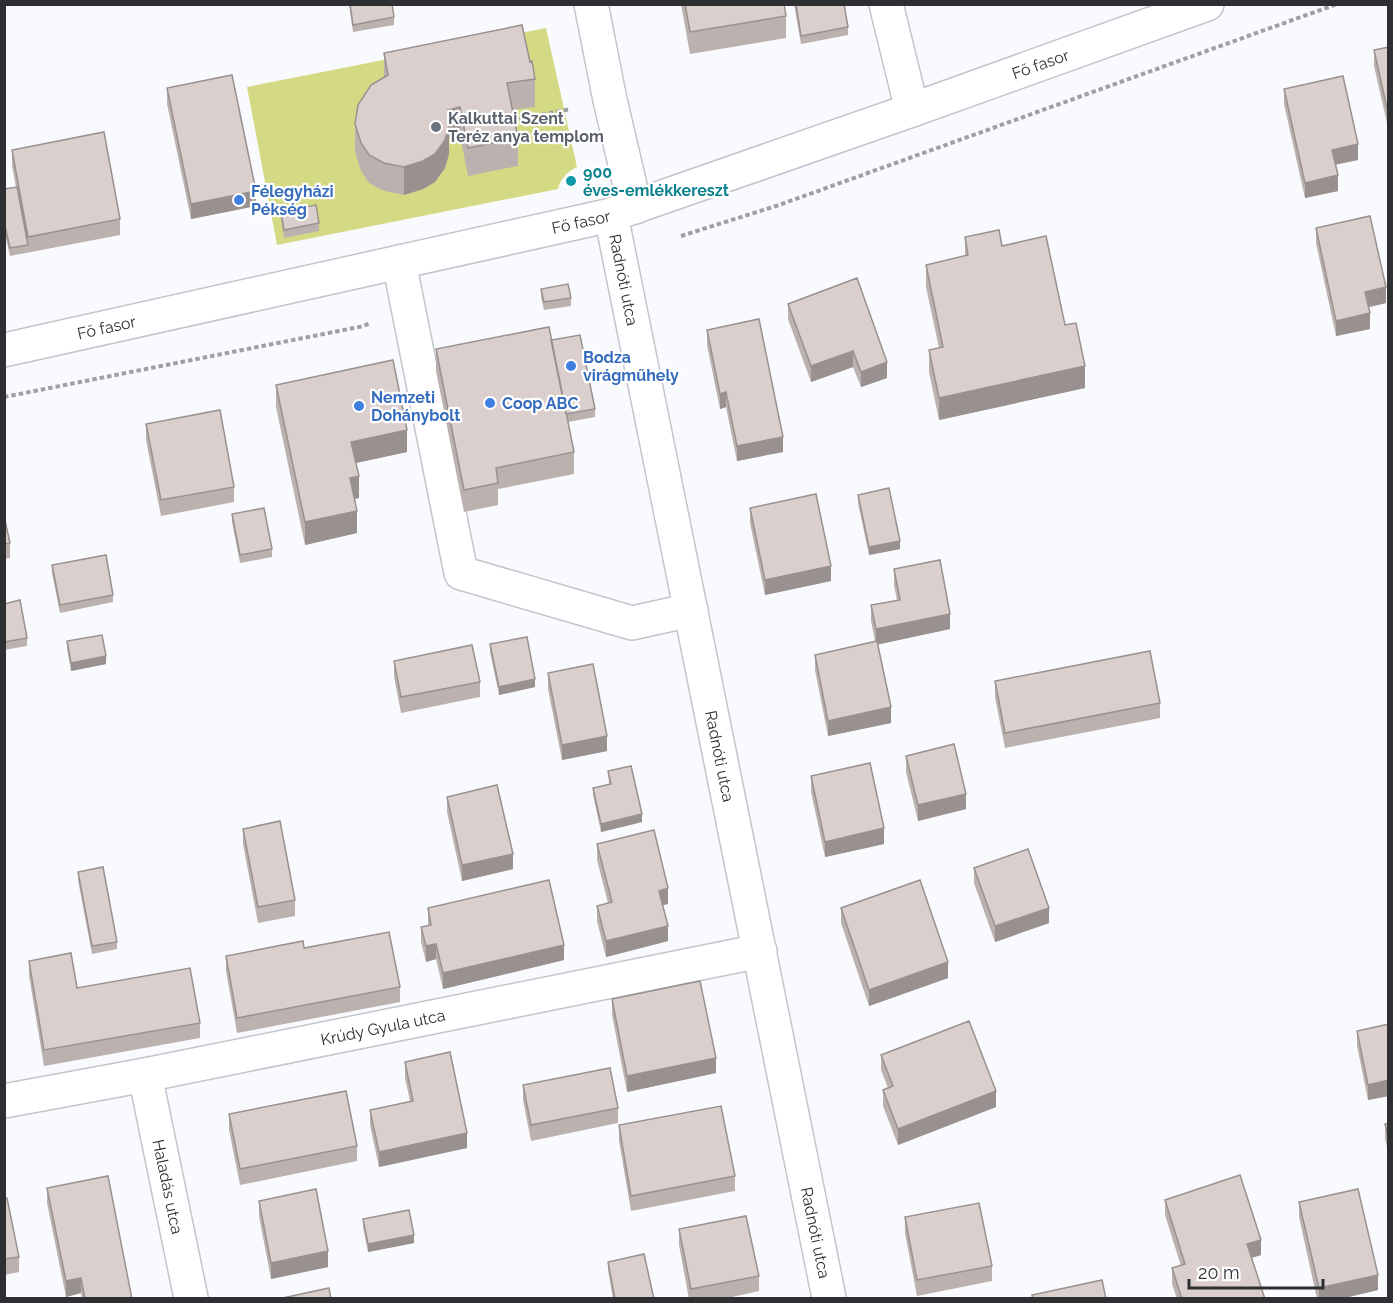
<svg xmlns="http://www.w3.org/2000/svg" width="1393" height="1303" viewBox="0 0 1393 1303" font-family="Raleway,sans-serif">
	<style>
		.green { fill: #d4da84 }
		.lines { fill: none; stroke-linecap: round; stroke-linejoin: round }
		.minor-casing { stroke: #c2c5cd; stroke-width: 36 }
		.path { stroke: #9fa0a3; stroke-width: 4; stroke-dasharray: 4.5 3; stroke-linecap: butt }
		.minor { stroke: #fff; stroke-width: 33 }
		.wall { fill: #bbb2b0 }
		.shaded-wall { fill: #999190 }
		.building { fill: #dacfcd; stroke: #999190; stroke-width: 1.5 }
		.worship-dot { fill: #6b7280; stroke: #fff; stroke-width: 2 }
		.culture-dot { fill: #0f9aa8; stroke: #fff; stroke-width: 2 }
		.shop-dot { fill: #3f7fe0; stroke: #fff; stroke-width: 2 }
		.labels { text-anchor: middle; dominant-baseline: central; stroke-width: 4.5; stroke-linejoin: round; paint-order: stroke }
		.street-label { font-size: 16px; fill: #2e2f32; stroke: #fff }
		.worship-label { font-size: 16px; font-weight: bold; fill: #5b616d; stroke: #fff; text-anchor: start }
		.culture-label { font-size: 16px; font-weight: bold; fill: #0d838f; stroke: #fff; text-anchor: start }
		.shop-label { font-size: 16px; font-weight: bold; fill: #366cbe; stroke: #fff; text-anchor: start }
	</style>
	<rect width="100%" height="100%" fill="#f9fafd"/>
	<path class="green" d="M546,28L577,167C567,172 561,178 558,189L277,245L247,87Z"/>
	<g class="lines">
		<g class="minor-casing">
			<g id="minor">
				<path d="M591,4L610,100L635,207"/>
				<path d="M886,4L912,110"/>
				<path id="s1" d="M611,215L829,1298"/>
				<path d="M399,262L461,573L632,623L691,610"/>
				<path id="s2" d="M4,350L611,215L912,110L1207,4"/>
				<path id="s3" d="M145,1075L191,1298"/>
				<path id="s4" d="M4,1101L145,1075L760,951"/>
			</g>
		</g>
		<path class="path" d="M512,120L571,109
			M681,236L779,205L1337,4
			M4,397L364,326L371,322"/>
		<use href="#minor" class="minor"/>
	</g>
	<path class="wall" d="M349,4H392L394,17V25L353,32Z
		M681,4H784L786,16V38L690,54Z
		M794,4H844L848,27V35L801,44Z
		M1389,47V132L1374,66V50Z
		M384,53L530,62L535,79V107L512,110L518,138V166L468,176L460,135L449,138V154L445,168L435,182L423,189L404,195L384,191L369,183L361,171L355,152V124L384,77Z
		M167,88L256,206L191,219L167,104Z
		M1284,89L1358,160L1335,165L1338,191L1305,198L1284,104Z
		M12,150L120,219V235L10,256L4,230V189L16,187L12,166Z
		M281,211L319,223V231L284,238L281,219Z
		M1316,228L1386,303L1369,307L1370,329L1336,336L1316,243Z
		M965,237L1002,246L1065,325L1085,388L939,420L929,372V350L939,348L926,287V265L965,256Z
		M541,289L571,298V306L544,310L541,297Z
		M788,304L887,378L861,387L853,367L811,382L788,319Z
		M707,330L783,452L737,461L726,407L720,409L707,345Z
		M551,340L595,409V417L568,422L574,452V474L498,489V505L464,512L436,371V349Z
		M276,385L407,452L356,463L359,498L355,499L357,533L305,545L276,407Z
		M146,424L234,487V502L161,516L146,440Z
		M858,495L900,549L869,555L858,503Z
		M750,508L831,581L765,595L750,523Z
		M232,514L272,549V557L240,563L232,522Z
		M4,516L10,543V558L4,559Z
		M52,565L113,595V602L60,613L52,573Z
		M894,569L950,629L877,644L891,723L828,736L815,670V655L875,641L871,621V605L897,600L894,585Z
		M4,604L27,638V646L4,650Z
		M67,641L106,664L71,671L67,649Z
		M490,644L535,687L499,695L490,652Z
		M394,661L480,682V697L401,713L394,677Z
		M548,673L607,751L562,760L548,689Z
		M995,681L1160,703V718L1005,748L995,697Z
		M906,756L966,809L918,821L906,772Z
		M608,771L642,822L601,832L593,795V788L609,784Z
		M811,776L884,844L825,857L811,792Z
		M447,797L513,869L462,881L447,812Z
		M243,829L295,900V916L258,923L243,844Z
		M597,844L668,904L663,905L668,941L606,957L597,921V906L608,903L597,860Z
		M974,868L1049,923L995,942L974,883Z
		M78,872L117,942V949L92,954L78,880Z
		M428,908L564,960L443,989L436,959L426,962L421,942V927L428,926Z
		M841,908L948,978L869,1006L841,923Z
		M304,948L400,987V1002L237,1033L226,971V956Z
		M29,961L77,988L200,1023V1038L44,1066L29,976Z
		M612,999L716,1073L627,1092L612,1015Z
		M1389,1024V1096L1368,1100L1357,1046V1031Z
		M881,1055L996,1107L898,1145L883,1106V1090L888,1088L881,1070Z
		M405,1062L467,1148L379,1167L370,1125V1110L410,1101L405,1078Z
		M523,1085L618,1108V1123L531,1141L523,1100Z
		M229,1114L357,1146V1161L240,1185L229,1130Z
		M1389,1123V1155L1385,1139V1124Z
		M619,1125L735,1176V1191L631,1211L619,1141Z
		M47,1188L132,1299H82L81,1293L66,1297L47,1203Z
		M4,1198L19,1257V1272L4,1275Z
		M1165,1200L1261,1255L1252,1258L1265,1299H1177L1172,1284V1268L1181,1266L1165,1215Z
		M259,1201L328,1267L271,1279L259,1216Z
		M1299,1202L1378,1290L1340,1299H1317L1299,1217Z
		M905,1217L992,1266V1281L917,1296L905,1233Z
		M363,1219L414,1243L368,1252L363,1227Z
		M679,1229L759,1276V1291L723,1299H689L679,1245Z
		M608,1262L654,1299H613L608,1270Z"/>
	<path class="shaded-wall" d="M460,107V135L449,138V154L445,168L435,182L423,189L404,195V167L448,110Z
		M1358,144V160L1332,165V150Z
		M1338,175V191L1305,198V183Z
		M256,191V206L191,219V204Z
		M1386,287V303L1365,308V292Z
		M1370,313V329L1336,336V321Z
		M853,351V367L811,382V366Z
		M887,362V378L861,387V372Z
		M1085,366V388L939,420V398Z
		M726,392V407L720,409V394Z
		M407,430V452L351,464V442Z
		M783,437V452L737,461V446Z
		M359,476V498L350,500V478Z
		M357,511V533L305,545V522Z
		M900,541V549L869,555V547Z
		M831,566V581L765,595V580Z
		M950,614V629L876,645V629Z
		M106,656V664L71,671V663Z
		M535,679V687L499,695V687Z
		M891,707V723L828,736V721Z
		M607,736V751L562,760V745Z
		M966,794V809L918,821V805Z
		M642,814V822L601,832V824Z
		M884,828V844L825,857V842Z
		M513,854V869L462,881V865Z
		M668,888V904L659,906V891Z
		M1049,908V923L995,942V926Z
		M668,926V941L606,957V941Z
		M436,944V959L426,962V946Z
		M564,945V960L443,989V973Z
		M948,962V978L869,1006V990Z
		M716,1058V1073L627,1092V1076Z
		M1389,1080V1096L1368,1100V1085Z
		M996,1091V1107L898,1145V1129Z
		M467,1133V1148L379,1167V1152Z
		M414,1235V1243L368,1252V1244Z
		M1261,1240V1255L1247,1259V1244Z
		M328,1251V1267L271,1279V1263Z
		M1378,1275V1290L1340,1299H1319V1288Z
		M81,1278V1293L66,1297V1281Z"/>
	<path class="building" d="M350,4H392L394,17L353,25Z
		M685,4H784L786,16L690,32Z
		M796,4H844L848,27L801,36Z
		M522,25L530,62L532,61L535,79L507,83L518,138L468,148L460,107L448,110L449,126L445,140L435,154L423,161L404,167L384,163L369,155L361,143L355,124L358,105L371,85L388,75L384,53Z
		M1389,47V117L1374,50Z
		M232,75L256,191L191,204L167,88Z
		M1343,76L1358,144L1332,150L1338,175L1305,183L1284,89Z
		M104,132L120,219L28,237L12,150Z
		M17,187L28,245L10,248L4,222V189Z
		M316,205L319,223L284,230L281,211Z
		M1370,216L1386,287L1365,292L1370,313L1336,321L1316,228Z
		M999,230L1002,246L1046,236L1065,325L1076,323L1085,366L939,398L929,350L943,347L926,265L968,255L965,237Z
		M857,278L887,362L861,372L853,351L811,366L788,304Z
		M568,284L571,298L544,302L541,289Z
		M759,319L783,437L737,446L726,392L720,394L707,330Z
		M549,327L574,452L496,468L498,483L464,490L436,349Z
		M580,335L595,409L566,414L551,340Z
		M393,360L407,430L351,442L359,476L350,478L357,511L305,522L276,385Z
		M220,410L234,487L161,500L146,424Z
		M889,488L900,541L869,547L858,495Z
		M816,494L831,566L765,580L750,508Z
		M264,508L272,549L240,555L232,514Z
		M4,516L10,543L4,544Z
		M106,555L113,595L60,605L52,565Z
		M940,560L950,614L876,629L871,605L900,600L894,569Z
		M20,600L27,638L4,642V604Z
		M102,635L106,656L71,663L67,641Z
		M527,637L535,679L499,687L490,644Z
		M877,641L891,707L828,721L815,655Z
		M472,645L480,682L401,697L394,661Z
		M1150,651L1160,703L1005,733L995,681Z
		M593,664L607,736L562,745L548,673Z
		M954,744L966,794L918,805L906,756Z
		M870,763L884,828L825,842L811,776Z
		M631,766L642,814L601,824L593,788L611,784L608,771Z
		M497,785L513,854L462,865L447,797Z
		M280,821L295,900L258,907L243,829Z
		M654,830L668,888L659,891L668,926L606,941L597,906L612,902L597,844Z
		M1028,849L1049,908L995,926L974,868Z
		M103,867L117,942L92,946L78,872Z
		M549,880L564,945L443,973L436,944L426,946L421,927L431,925L428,908Z
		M920,880L948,962L869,990L841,908Z
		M389,932L400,987L237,1018L226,956L303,941L304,948Z
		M71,953L77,988L190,968L200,1023L44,1050L29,961Z
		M700,981L716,1058L627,1076L612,999Z
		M969,1021L996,1091L898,1129L883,1090L893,1086L881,1055Z
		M1389,1024V1080L1368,1085L1357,1031Z
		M450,1052L467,1133L379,1152L370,1110L413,1101L405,1062Z
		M610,1068L618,1108L531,1125L523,1085Z
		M346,1091L357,1146L240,1169L229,1114Z
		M721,1106L735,1176L631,1196L619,1125Z
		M1389,1123V1140L1385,1124Z
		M1240,1175L1261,1240L1247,1244L1265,1299H1182L1172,1268L1185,1264L1165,1200Z
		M108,1176L132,1299H85L81,1278L66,1281L47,1188Z
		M316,1189L328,1251L271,1263L259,1201Z
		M1358,1189L1378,1275L1319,1288L1299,1202Z
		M4,1198H7L19,1257L4,1259Z
		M979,1203L992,1266L917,1280L905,1217Z
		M409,1210L414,1235L368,1244L363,1219Z
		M746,1216L759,1276L691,1289L679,1229Z
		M644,1254L654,1299H615L608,1262Z
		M1102,1280L1106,1299H1033L1032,1295Z
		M329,1288L331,1299H278Z"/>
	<circle class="worship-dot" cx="436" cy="127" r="6"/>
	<circle class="culture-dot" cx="571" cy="181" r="6"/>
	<g class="shop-dot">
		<circle cx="239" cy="200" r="6"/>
		<circle cx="571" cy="366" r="6"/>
		<circle cx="490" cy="403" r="6"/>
		<circle cx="359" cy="406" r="6"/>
	</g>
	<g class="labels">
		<g class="street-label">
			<text stroke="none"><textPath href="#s2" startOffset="1077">Fő fasor</textPath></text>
			<text stroke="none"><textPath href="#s2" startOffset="591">Fő fasor</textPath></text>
			<text stroke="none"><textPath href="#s1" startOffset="66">Radnóti utca</textPath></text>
			<text stroke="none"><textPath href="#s2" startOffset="105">Fő fasor</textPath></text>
			<text stroke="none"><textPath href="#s1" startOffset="552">Radnóti utca</textPath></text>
			<text stroke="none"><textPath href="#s4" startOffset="386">Krúdy Gyula utca</textPath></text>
			<text stroke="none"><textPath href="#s3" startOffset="114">Haladás utca</textPath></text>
			<text stroke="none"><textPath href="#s1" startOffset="1038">Radnóti utca</textPath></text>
		</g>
		<g class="worship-label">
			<text x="448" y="118">Kalkuttai Szent<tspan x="448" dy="18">Teréz anya templom</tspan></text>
		</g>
		<g class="culture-label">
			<text x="583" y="172">900<tspan x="583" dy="18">éves-emlékkereszt</tspan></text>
		</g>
		<g class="shop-label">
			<text x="251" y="191">Félegyházi<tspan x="251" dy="18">Pékség</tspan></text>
			<text x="583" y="357">Bodza<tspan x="583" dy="18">virágműhely</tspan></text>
			<text x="371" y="397">Nemzeti<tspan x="371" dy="18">Dohánybolt</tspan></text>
			<text x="502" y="403">Coop ABC</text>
		</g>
	</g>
	<rect width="1393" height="1303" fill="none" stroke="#2e2f32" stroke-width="12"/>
	<path d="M1189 1279v9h134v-9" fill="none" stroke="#2e2f32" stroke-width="3"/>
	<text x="1198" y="1279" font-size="18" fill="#2e2f32" stroke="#ffffff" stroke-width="4.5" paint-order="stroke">20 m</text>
</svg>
